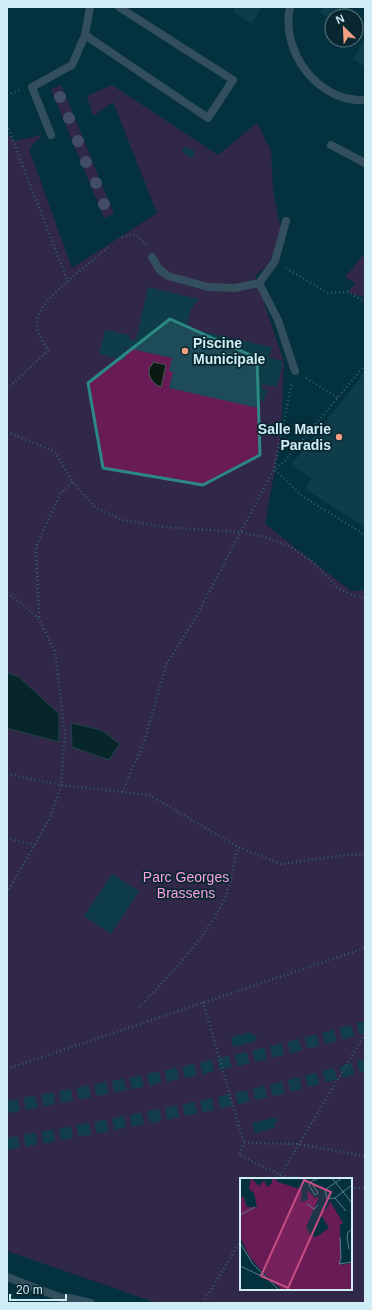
<svg xmlns="http://www.w3.org/2000/svg" width="372" height="1310" viewBox="0 0 372 1310" font-family="Arial,sans-serif">
	<style>
		.green { fill: #681b55; fill-rule: evenodd }
		.water { fill: #0a1911; stroke: #455956 }
		.building { fill: #1e4b58 }
		.lines { fill: none; stroke-linecap: round; stroke-linejoin: round }
		.motorway-tunnel { stroke: #224e5a; stroke-width: 12; stroke-dasharray: 12 6; stroke-linecap: butt }
		.path { stroke: #6a909a; stroke-width: 2.5; stroke-dasharray: 1 3; stroke-linecap: butt }
		.service { stroke: #6e7183; stroke-width: 8 }
		.minor { stroke: #6e7183; stroke-width: 8 }
		.tertiary { stroke: #6e7183; stroke-width: 8 }
		.tree { fill: #8b6f96 }
		.marked { fill: none; stroke: #2c8882; stroke-width: 3; stroke-linejoin: round }
		.poi-dot { fill: #f39f83; stroke: #082730; stroke-width: 1.5 }
		.labels { text-anchor: middle; dominant-baseline: central; stroke-width: 3.5; stroke-linejoin: round; paint-order: stroke }
		.poi-label { font-size: 14px; font-weight: bold; fill: #d0edf6; stroke: #082730; text-anchor: start }
		.park-label { font-size: 14px; fill: #fba1de; stroke: #082730 }
		.inset-road { fill: none; stroke: #557d88; stroke-width: 1 }
		.view { fill: #c64d82; fill-opacity: 0.15; stroke: #c64d82; stroke-width: 2 }
		.inset-edge { fill: none; stroke: #d0edf6; stroke-width: 2 }
	</style>
	<rect width="100%" height="100%" fill="#03323e"/>
	<path class="green" d="M61,85L114,214L104,218L51,89Z
		M112,85L218,155L257,123L271,151L273,190L282,236L268,265L255,276L284,362L281,436L265,524L351,591L365,590V1303H157L7,1251V133L14,141L42,135L29,149L72,268L157,213L113,102L93,116L87,96ZM241,1179H351V1289H241Z
		M365,253V314L363,296L354,295L348,292L355,283L345,277Z"/>
	<path class="water" d="M153,362L166,365L161,387C154,385 146,375 150,367C151,366 153,364 153,362Z
		M7,673L19,677L59,714V742L7,728Z
		M71,723L101,730L120,744L109,760L72,747Z"/>
	<path class="building" d="M236,7H262L252,24L233,12Z
		M323,7H349L344,16H332V20L320,12Z
		M365,39V67L353,59Z
		M185,146L195,152L192,158L182,152Z
		M148,287L199,299L190,311L187,328L272,347L269,358L283,361L277,387L263,384L262,389L267,390L264,401L259,400L258,408L169,388L173,372L169,371L172,358L127,348L124,360L99,354L105,330L130,335L129,339L136,340Z
		M365,369V527L305,489L312,478L291,465L358,381Z
		M112,874L139,891L111,934L84,916Z
		M251,1032L252,1036L256,1035L257,1041L233,1047L231,1037Z
		M276,1117L278,1122L274,1123L275,1128L255,1133L252,1123Z"/>
	<g class="lines">
		<path class="motorway-tunnel" d="M7,1107C127,1085 247,1061 365,1027
			M7,1144C127,1122 248,1100 365,1065"/>
		<path class="path" d="M7,95L20,90
			M7,125L68,282
			M122,237L136,234L147,246
			M286,268L328,293L348,292L365,302
			M365,365L284,462L274,469L302,496L365,535
			M306,378L338,398
			M7,389L49,350C42,341 34,330 38,317C44,296 93,261 110,246
			M7,432L54,451L73,482L60,494L36,547L39,619
			M73,482L96,508L123,520L165,527L240,532L265,537L291,547L313,562L338,588L352,595L365,598
			M7,593L21,603L39,619L55,652L65,734L61,785L50,818L7,893
			M7,774L61,785L149,795L238,847L281,864L346,855L365,854
			M122,792L144,743L166,665L196,617L274,469L292,382
			M7,838L35,845
			M203,1002L244,1143
			M139,1007C168,977 211,933 226,895C232,880 234,863 238,847
			M7,1069L365,948
			M278,1179L365,1034
			M305,1179L281,1175L239,1155L244,1143L298,1144L365,1156
			M351,1187L365,1189
			M7,1294L11,1295L15,1303
			M203,1303L241,1240"/>
		<path class="service" d="M90,7L85,35L208,118L233,80L119,7
			M51,135L32,87L72,65L85,35
			M331,145L365,163
			M152,257L159,269L168,276L208,287L235,288L259,283L275,261L286,221
			M259,283L278,320L295,371"/>
		<path class="minor" d="M290,7C280,51 318,103 365,100"/>
		<path class="tertiary" d="M7,1277L75,1303
			M69,1298L91,1303"/>
	</g>
	<g class="tree">
		<circle cx="60" cy="97" r="6"/>
		<circle cx="69" cy="118" r="6"/>
		<circle cx="78" cy="141" r="6"/>
		<circle cx="86" cy="162" r="6"/>
		<circle cx="96" cy="183" r="6"/>
		<circle cx="104" cy="204" r="6"/>
	</g>
	<path d="M0 0H372V1310H0ZM170,319L257,358L260,455L203,485L103,468L88,383Z" fill="#03323e" fill-opacity=".55" fill-rule="evenodd"/>
	<path class="marked" d="M170,319L257,358L260,455L203,485L103,468L88,383Z"/>
	<g class="poi-dot">
		<circle cx="185" cy="351" r="4"/>
		<circle cx="339" cy="437" r="4"/>
	</g>
	<g class="labels">
		<g class="poi-label">
			<text x="193" y="343">Piscine<tspan x="193" dy="16">Municipale</tspan></text>
			<text x="331" y="429" text-anchor="end">Salle Marie<tspan x="331" dy="16">Paradis</tspan></text>
		</g>
		<g class="park-label">
			<text x="186" y="877">Parc Georges<tspan x="186" dy="16">Brassens</tspan></text>
		</g>
	</g>
	<g transform="translate(240 1178)">
		<rect width="112" height="112" fill="#03323e"/>
		<path d="M11,0L19,8L24,2L27,9L32,5V0H35L38,4L60,11L62,13L61,24L68,22L67,12L75,20L79,19L66,49L70,57L76,59L89,50L80,35L87,30L90,23L103,45L100,47L101,87L112,85V112H42L19,90L9,78L0,59V20L3,18L7,29H17L14,15L9,11Z" fill="#681b55"/>
		<path class="inset-road" d="M92,0L112,25M102,0L85,12L87,21L95,20L112,7M71,4L69,7L75,17L78,15L71,4L76,0V3M95,20L106,33M67,26L74,31L78,27M0,37L15,29M0,65L13,86L39,112M109,71L107,59L108,54L111,52M99,86L101,80L100,59M99,86L112,84M0,88L19,97L22,96"/>
		<path class="view" d="M64,2L91,14L48,110L21,98Z"/>
		<rect width="112" height="112" class="inset-edge"/>
	</g>
	<rect width="372" height="1310" fill="none" stroke="#d0edf6" stroke-width="16"/>
	<g transform="translate(344 28) rotate(336)"><circle r="19" fill="#082730" stroke="#58767f"/>
	<path d="M0-3L7 15L0 10L-7 15Z" fill="#f39f83"/>
	<text y="-6" font-size="11" font-weight="bold" text-anchor="middle" fill="#d0edf6">N</text>
	</g>
	<path d="M10 1294v6h56v-6" fill="none" stroke="#d0edf6" stroke-width="2"/>
	<text x="16" y="1294" font-size="12" fill="#d0edf6" stroke="#082730" stroke-width="3" paint-order="stroke">20 m</text>
</svg>
